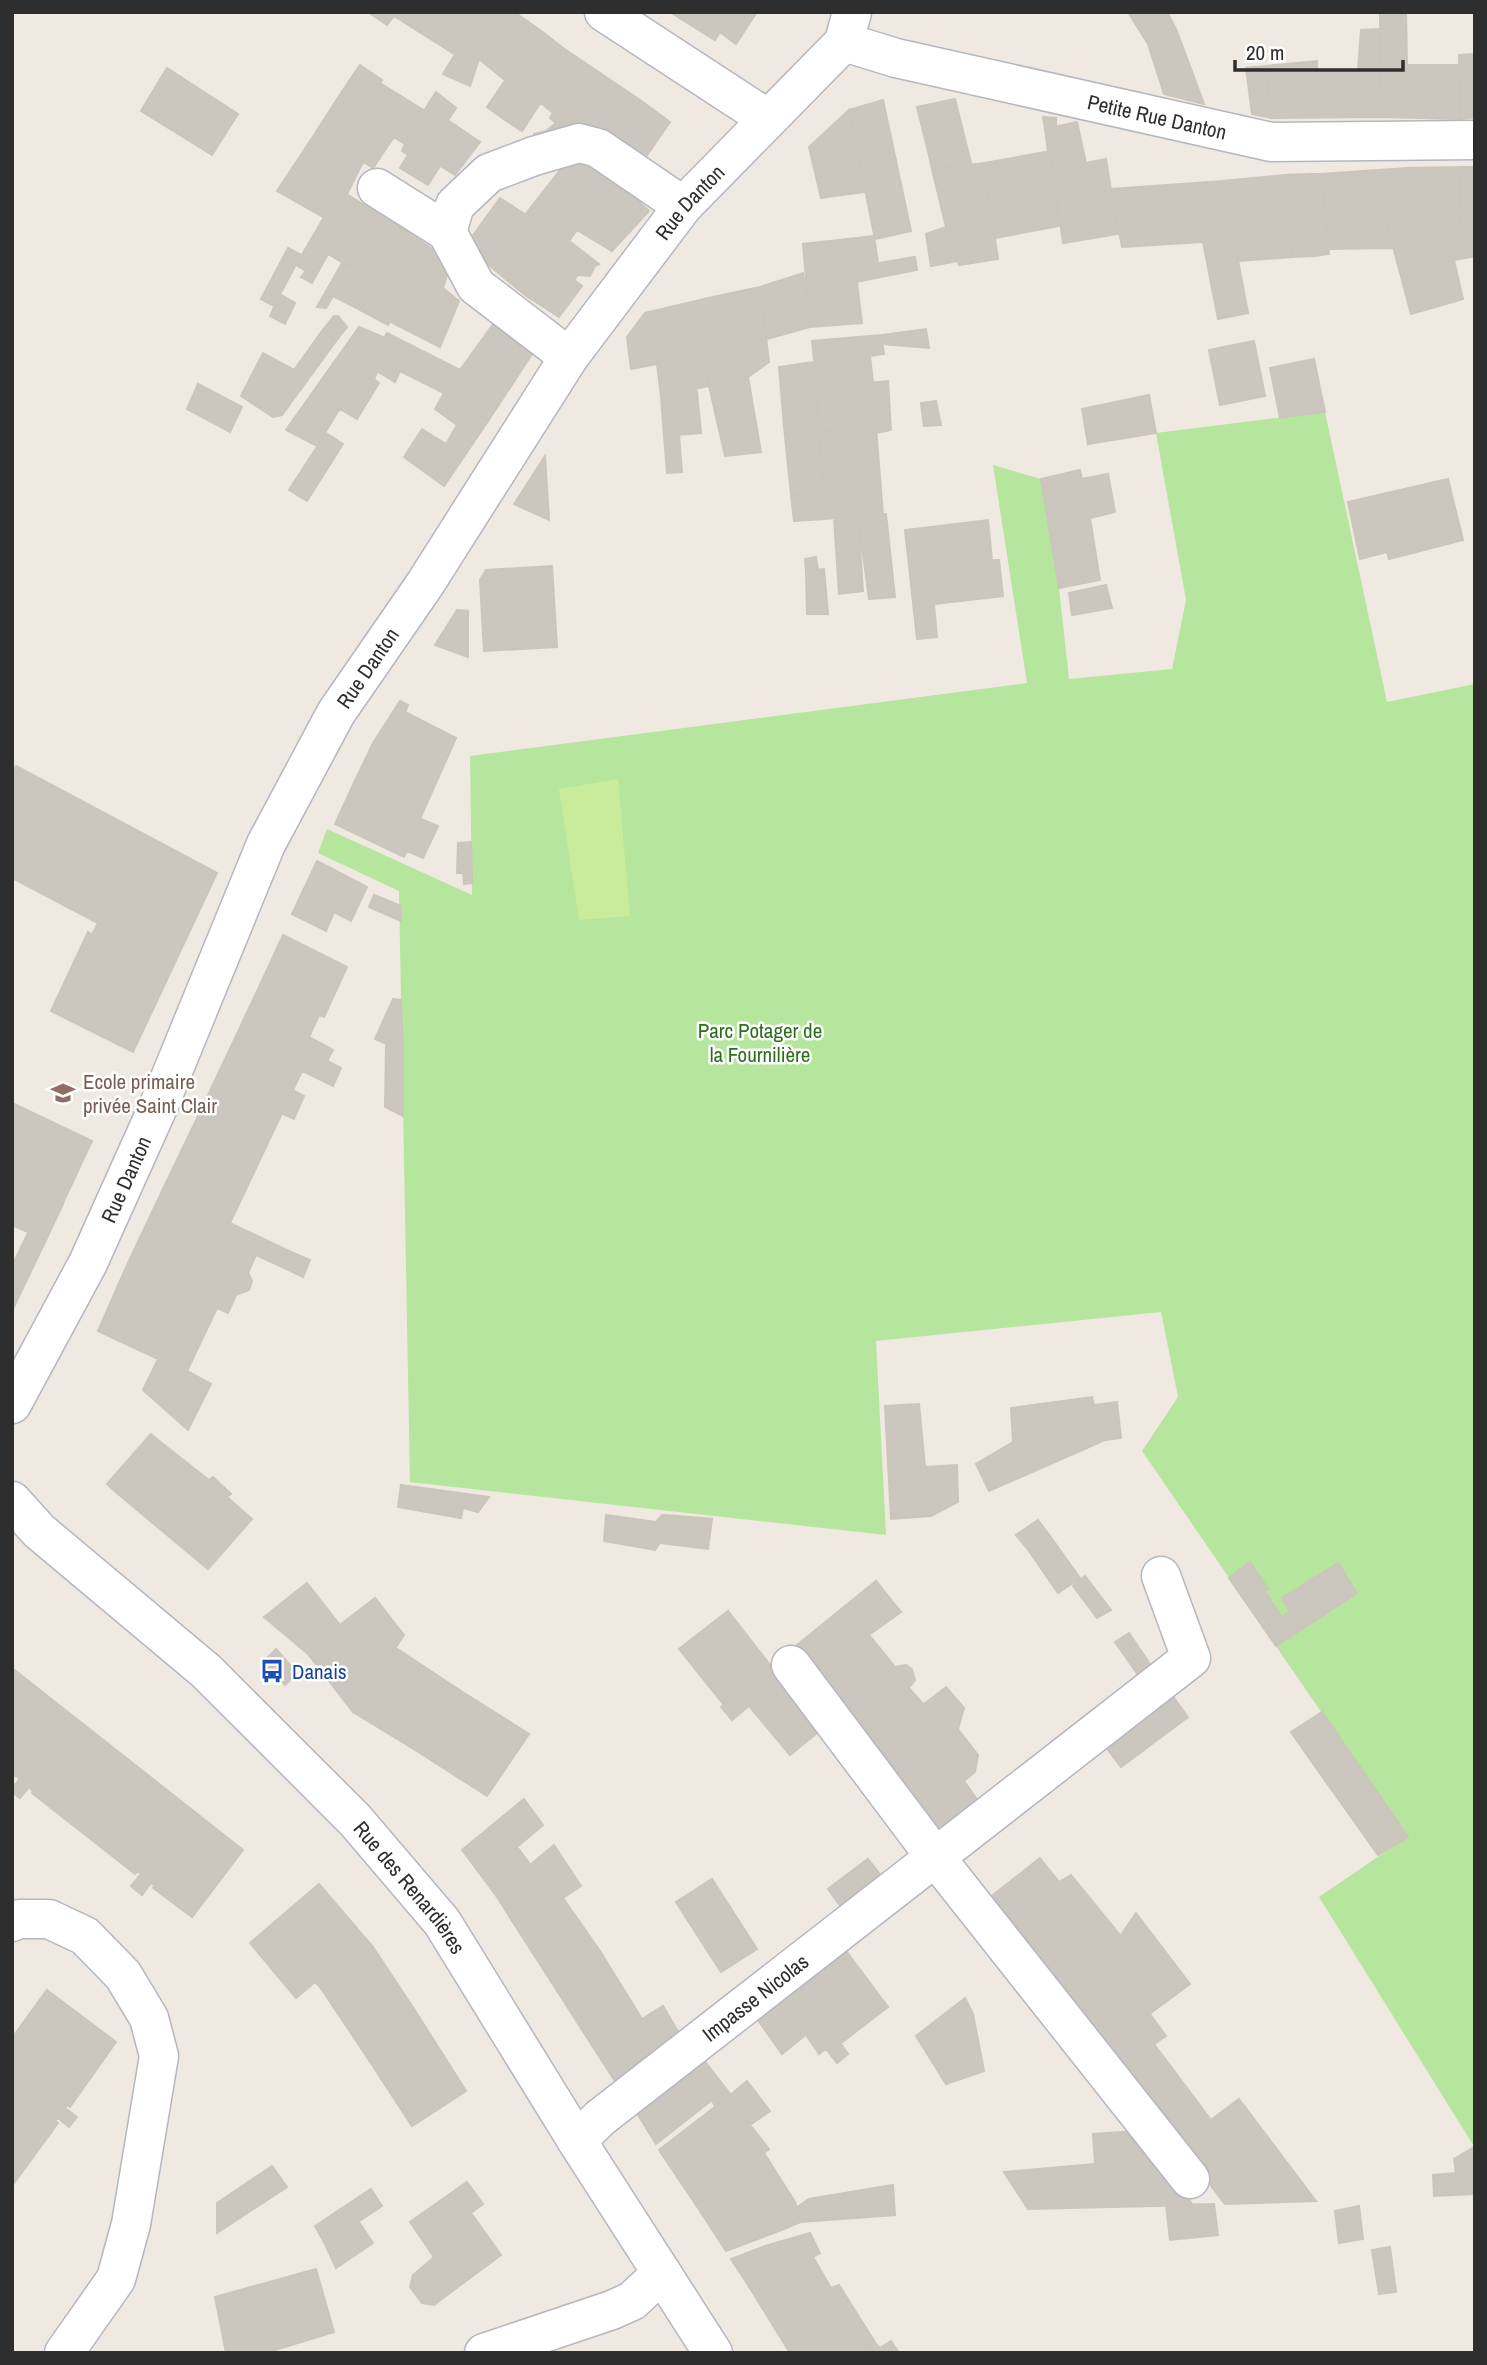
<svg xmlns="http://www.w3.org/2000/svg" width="1487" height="2365" viewBox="0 0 1487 2365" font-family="'Archivo Narrow',sans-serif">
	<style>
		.green { fill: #b6e59e }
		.pitch { fill: #c9ec9a }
		.building { fill: #cbc7bf; stroke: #cbc5ba; stroke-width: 2 }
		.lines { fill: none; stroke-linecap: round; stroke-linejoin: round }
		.minor-casing { stroke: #b4b7c1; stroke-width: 41 }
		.minor { stroke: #fff; stroke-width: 38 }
		.labels { text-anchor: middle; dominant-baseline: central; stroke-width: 5; stroke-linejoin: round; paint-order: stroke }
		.street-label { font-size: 21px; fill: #2e2e2e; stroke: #fff }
		.park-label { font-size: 21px; fill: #2c6e1b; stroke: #fff }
		.education-label { font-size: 21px; fill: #785e54; stroke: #fff; text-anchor: start }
		.transit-label { font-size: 21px; fill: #164399; stroke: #fff; text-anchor: start }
	</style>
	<rect width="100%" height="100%" fill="#efe9e1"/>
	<path class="green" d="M1325,412L1387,702L1475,684V2148L1319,1897L1407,1837L1142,1451L1178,1397L1161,1312L876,1341L886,1535L410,1482L399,891L318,853L327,829L472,895L470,756L1027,683L993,465L1041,479L1059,588L1069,679L1172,669L1186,600L1156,433Z"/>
	<path class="pitch" d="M618,779L630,916L579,920L559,789Z"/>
	<path class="building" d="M368,12H397L387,25Z
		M397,12H481L456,55L394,16Z
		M481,12H514L540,30L505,80L479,59L470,86L443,74Z
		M670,12H757L736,44L720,32L715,40Z
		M1128,12H1167L1176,29L1204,104L1164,94L1148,44Z
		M1380,12H1406L1407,65H1458L1460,119L1380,117Z
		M1379,29L1380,117L1271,118L1266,66L1317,61V72L1358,70L1361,30Z
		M540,30L563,48L530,94L524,91L505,120L487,107Z
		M563,48L640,100L610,143L574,123L570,131L534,144V134L546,131L556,123L550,118L553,113L530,94Z
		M1475,54V117L1460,119L1459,55Z
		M360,65L382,80L361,114L337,99Z
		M1266,66L1271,118L1252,114L1246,68Z
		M167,68L238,114L212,155L141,111Z
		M380,83L425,111L405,144L394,137L373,168L316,132L337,99L361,114Z
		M524,91L541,102L522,131L505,120Z
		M436,92L456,108L448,120L427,106Z
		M955,99L966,143L928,151L917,107Z
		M640,100L670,122L643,161L612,140Z
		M883,100L911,231L875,239L849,110Z
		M427,106L480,142L455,175L405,144Z
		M849,110L865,192L821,198L809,147Z
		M1043,117L1056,118V126L1045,129Z
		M1077,122L1086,163L1106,159L1118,234L1063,243L1051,151L1048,152L1045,129Z
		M316,132L363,162L347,194L340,190L323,217L277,191Z
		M966,143L971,163L932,169L928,151Z
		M405,144L440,166L428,185L400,168L408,155L402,151Z
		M1051,151L1059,226L995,238L984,163Z
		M577,162L641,194L637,200L649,211L612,251L577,230L569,241L556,231L550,240L525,222L529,217L525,215L560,170Z
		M984,163L998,259L959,265L958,261L931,266L926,234L946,227L932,169Z
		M1459,167L1460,221L1471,257L1454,260L1463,299L1411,314L1387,224L1408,221L1406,168Z
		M1459,167H1475V256L1471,257L1460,221Z
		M1406,168L1408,221L1387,224L1392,248L1329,249L1321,174Z
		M1308,174L1315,256L1292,257L1285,175Z
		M1308,174H1321L1329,254L1315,256Z
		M1285,175L1292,257L1239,261L1223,181Z
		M1223,181L1248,313L1218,319L1203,242L1122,247L1111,189Z
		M340,190L403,229L374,277L352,264L350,267L328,254L312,283L301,277L306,271L296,265Z
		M500,198L529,217L490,266L466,245Z
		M525,222L550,240L556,231L599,264L595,266L590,276L578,275L574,280L582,286L559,317L525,295L490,266Z
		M403,229L431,248L405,294L376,278Z
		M874,236L880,277L857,282L862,323L810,327L803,244Z
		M288,248L301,255L274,306L261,299Z
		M431,248L438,252L449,269L443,288L459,301L440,347L389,321Z
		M915,257L917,270L880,277L879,263Z
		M342,263L350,267L352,264L376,278L360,310L333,296L326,308L317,307Z
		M803,273L810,327L767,339L760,287Z
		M376,278L405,294L388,325L360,310Z
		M760,287L769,362L748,377L709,386L704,355L722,348L713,297Z
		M280,294L295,303L285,324L270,316Z
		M713,297L722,348L704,355L709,386L695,389L697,392L661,397L657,364L631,369L627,337L645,313Z
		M334,316H338L347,327L336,341L322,331Z
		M494,323L534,351L488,421L452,397L400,371L395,382L367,365L387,333L460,370Z
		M359,327L383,337L317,446L286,430Z
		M926,329L929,348L882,344L881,335Z
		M322,331L336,341L282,415L273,417L241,396L263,353L294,370Z
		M881,335L884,354L870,356L873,382L817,388L812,341Z
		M1254,341L1265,396L1220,405L1209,350Z
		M1314,359L1325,412L1280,418L1270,368Z
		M814,362L818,423L784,426L779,367Z
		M367,365L377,372L374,379L379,383L357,419L340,409Z
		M748,377L761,452L725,456L709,386Z
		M888,381L891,430L876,433V428L819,431L817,388Z
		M198,384L242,407L230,432L187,409Z
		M697,392L701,433L664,436L661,397Z
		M444,393L488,421L444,486L404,457L422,429L446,444L457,425L435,409Z
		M1149,395L1156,433L1106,441L1101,405Z
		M936,401L941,425L924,426L921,403Z
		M1101,405L1106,441L1088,444L1082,409Z
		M818,423L824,493L791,495L784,426Z
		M876,428L883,514H886L895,597L869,599L858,517L824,519L819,431Z
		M326,433L343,444L307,501L289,490Z
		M679,435L682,472L667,473L664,436Z
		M545,456L549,520L514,504Z
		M1080,470L1082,479L1108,474L1115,512L1090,518L1100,580L1059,588L1041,479Z
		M1448,479L1463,540L1389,559L1387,552L1360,559L1348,502Z
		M824,493V519L794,521L791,495Z
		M858,517L863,591L839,594L834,518Z
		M988,520L992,560H999L1003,596L934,604L937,637L917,639L905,530Z
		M816,557L818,570L806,571L805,559Z
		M552,566L557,647L484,651L480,580L486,570Z
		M824,569L828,614H807L806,571Z
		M1106,585L1112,608L1072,615L1069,593Z
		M457,610L468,611V657L435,645Z
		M400,701L408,705L405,712L456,738L420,819L352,787L373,743Z
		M16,766L217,873L133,1052L51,1011L88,932L92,935L98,923L12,878V773Z
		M352,787L421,819L404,857L335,824Z
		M421,819L438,826L423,858L407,851Z
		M471,842L472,883L464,884L463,873H457L458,843Z
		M317,861L367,887L351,921L334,912L326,931L292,914Z
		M374,895L401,906V921L369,907Z
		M283,935L347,967L324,1017L259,987Z
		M259,987L319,1015L309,1037L333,1050L327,1061L341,1068L333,1086L235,1038Z
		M393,999L401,1000L403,1051L375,1039Z
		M235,1038L302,1071L266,1147L199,1114Z
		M386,1045L403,1051V1116L385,1107Z
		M292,1090L304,1096L294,1119L281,1113Z
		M12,1103L92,1141L63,1203L12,1179Z
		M199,1114L266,1147L230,1223L162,1191Z
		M12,1180L63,1204L46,1240L12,1225Z
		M162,1191L289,1251L282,1267L256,1255L248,1273L252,1281L249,1290L236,1295L228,1313L127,1265Z
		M28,1233L46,1240L22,1290L12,1285V1266Z
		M289,1251L310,1260L303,1277L282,1267Z
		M127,1265L217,1308L187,1371L211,1384L188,1430L143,1390L158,1359L98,1331Z
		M12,1285L22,1290L14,1307L12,1306Z
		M1092,1397L1094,1405L1117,1402L1121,1438L1105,1440L989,1491L976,1464L1013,1442L1011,1408Z
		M919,1404L925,1467L957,1465L958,1502L931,1516L891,1519L885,1406Z
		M151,1434L163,1444L118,1494L107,1484Z
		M163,1444L209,1480L213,1477L231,1494L227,1497L252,1519L208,1569L118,1494Z
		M401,1485L489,1497L478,1512L463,1508L461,1518L398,1507Z
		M606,1515L656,1522L662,1515L678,1516L655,1550L604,1541Z
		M678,1516L712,1519L708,1549L660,1543Z
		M1038,1520L1050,1536L1029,1551L1016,1535Z
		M1050,1536L1080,1578L1058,1593L1029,1551Z
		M1250,1562L1268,1589L1264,1591L1282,1617L1290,1611L1282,1598L1338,1563L1357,1593L1276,1646L1229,1578Z
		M1085,1576L1111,1610L1097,1618L1073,1586Z
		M876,1581L901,1612L869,1635L895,1667L906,1665L912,1669L915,1680L909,1688L923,1704L867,1748L791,1650Z
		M307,1583L340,1625L375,1598L404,1635L353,1712L308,1654L264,1617Z
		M728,1611L771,1666L724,1705L679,1649Z
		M1129,1633L1154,1670L1141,1679L1115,1642Z
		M396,1648L461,1691L420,1753L353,1712Z
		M276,1649L297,1673L285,1685L263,1662Z
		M771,1666L822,1729L790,1755L749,1706L732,1720L721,1707Z
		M12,1668L243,1850L192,1917L153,1888L155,1886L151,1883L142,1895L131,1886L141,1874L138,1871L135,1874L32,1793L33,1791L29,1787L20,1798L12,1792V1788L20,1779L15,1775L12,1778Z
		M946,1687L964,1708L958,1729L978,1755L975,1772L964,1781L981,1805L946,1834L934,1831L867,1748Z
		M461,1691L529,1734L487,1796L420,1753Z
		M1169,1691L1188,1717L1121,1767L1102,1742Z
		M1322,1712L1349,1751L1319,1772L1291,1732Z
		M1349,1751L1408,1837L1378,1855L1319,1772Z
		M524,1799L543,1825L517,1847L530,1864L495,1894L462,1850Z
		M554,1845L581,1886L563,1898L600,1951L552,1983L495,1894Z
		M1040,1858L1059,1882L1071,1875L1120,1935L1102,1963L1062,1994L988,1899Z
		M868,1859L887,1883L846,1914L828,1889Z
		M712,1879L757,1949L721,1972L676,1902Z
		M319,1884L373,1947L320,1987L315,1982L296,1998L250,1943Z
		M1136,1913L1190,1984L1103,2048L1062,1994L1102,1963Z
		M373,1947L416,2012L361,2048L320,1987Z
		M844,1948L888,2007L841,2043L797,1984Z
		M600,1951L642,2019L663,2006L683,2040L620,2089L552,1983Z
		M797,1984L824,2020L782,2054L755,2016Z
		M47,1990L116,2042L70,2107L67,2105L65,2108L77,2117L69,2127L58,2118L55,2121L58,2123L12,2186V2038Z
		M965,1998L973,2014L984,2071L946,2084L916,2036Z
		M416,2012L466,2091L412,2126L361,2048Z
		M1150,2014L1166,2036L1154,2044L1211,2120L1179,2144L1103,2048Z
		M824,2020L848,2054L837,2063L826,2049L819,2054L806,2035Z
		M703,2059L731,2095L715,2106L712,2100L656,2144L635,2110Z
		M747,2081L770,2111L750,2125L728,2097Z
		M728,2097L769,2149L696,2205L659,2150Z
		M1239,2099L1316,2201L1225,2204L1179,2144Z
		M1137,2131L1193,2205L1028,2209L1004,2172L1095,2164L1093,2134Z
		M1473,2148L1475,2152V2194L1434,2196L1433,2175L1456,2173L1454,2159Z
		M764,2153L795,2202L801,2222L784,2229L745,2167Z
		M272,2166L287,2187L217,2233V2203Z
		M745,2167L784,2229L726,2251L696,2205Z
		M467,2182L483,2204L471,2213L501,2255L447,2295L425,2265L434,2257L410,2222Z
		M893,2185L895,2215L801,2222L796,2208L809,2199Z
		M371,2189L382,2206L325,2244L315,2226Z
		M1214,2204L1218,2235L1170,2240L1166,2205Z
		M1359,2206L1363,2239L1339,2243L1335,2211Z
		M359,2222L373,2243L336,2268L325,2244Z
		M810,2233L820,2253L813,2257L831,2288L839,2285L774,2327L748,2285L780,2264L768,2245Z
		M768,2245L780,2264L748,2285L731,2259Z
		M1390,2247L1396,2292L1379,2294L1372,2250Z
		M425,2265L447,2295L434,2305L422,2303L410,2287L413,2275Z
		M316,2269L334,2332L265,2353H226L215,2297Z
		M839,2285L876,2344L862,2353H790L774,2327Z
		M891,2341L899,2353H862L876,2344L880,2348Z"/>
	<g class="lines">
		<g class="minor-casing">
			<g id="minor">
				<path d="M604,12L768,119"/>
				<path id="s1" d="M844,42L896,58L1271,142L1475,140"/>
				<path d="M377,188L447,232"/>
				<path d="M569,357L476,286L447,232L455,205L489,173L534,156L579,143L598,148L683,206"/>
				<path id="s2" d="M12,1404L88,1263L159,1105L266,844L336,713L425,584L569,357L683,206L844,42L852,12"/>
				<path id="s3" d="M12,1501L39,1531L206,1671L355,1820L442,1922L577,2141L713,2353"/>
				<path d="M791,1665L936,1858L1190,2179"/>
				<path d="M12,1922L19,1919H49L85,1936L123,1975L149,2018L159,2056L131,2224L116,2279L64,2353"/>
				<path id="s4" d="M577,2141L600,2118L1191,1658L1161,1576"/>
				<path d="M484,2353L612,2310L632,2301L662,2273"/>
			</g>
		</g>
		<use href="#minor" class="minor"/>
	</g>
	<defs>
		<g id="school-bare" transform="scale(1.89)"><path d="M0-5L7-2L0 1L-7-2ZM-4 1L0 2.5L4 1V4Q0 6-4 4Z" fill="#8d6e63" stroke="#fff" stroke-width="2.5" paint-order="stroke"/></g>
		<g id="bus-bare" transform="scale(1.89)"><path d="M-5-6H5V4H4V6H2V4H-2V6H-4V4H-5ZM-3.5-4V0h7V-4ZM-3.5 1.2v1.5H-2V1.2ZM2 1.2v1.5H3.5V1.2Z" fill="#1a4fb4" stroke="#fff" stroke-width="2.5" paint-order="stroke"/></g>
	</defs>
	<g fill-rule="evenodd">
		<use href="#school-bare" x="63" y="1093"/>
		<use href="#bus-bare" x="272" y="1671"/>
	</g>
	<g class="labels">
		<g class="street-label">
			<text stroke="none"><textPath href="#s1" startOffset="322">Petite Rue Danton</textPath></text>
			<text stroke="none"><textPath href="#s2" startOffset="1386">Rue Danton</textPath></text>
			<text stroke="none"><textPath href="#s2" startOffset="819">Rue Danton</textPath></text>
			<text stroke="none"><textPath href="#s2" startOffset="252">Rue Danton</textPath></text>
			<text stroke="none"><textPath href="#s3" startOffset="556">Rue des Renardières</textPath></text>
			<text stroke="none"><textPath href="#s4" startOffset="229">Impasse Nicolas</textPath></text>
		</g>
		<g class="park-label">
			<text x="760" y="1030">Parc Potager de<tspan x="760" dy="24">la Fournilière</tspan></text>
		</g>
		<g class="education-label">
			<text x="83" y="1081">Ecole primaire<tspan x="83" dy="24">privée Saint Clair</tspan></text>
		</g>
		<g class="transit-label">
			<text x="292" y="1671">Danais</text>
		</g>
	</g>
	<rect width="1487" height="2365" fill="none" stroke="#2e2e2e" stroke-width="28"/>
	<path d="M1235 60v10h168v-10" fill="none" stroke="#2e2e2e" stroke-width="3.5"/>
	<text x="1246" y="60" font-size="21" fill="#2e2e2e" stroke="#ffffff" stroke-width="5" paint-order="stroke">20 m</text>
</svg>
